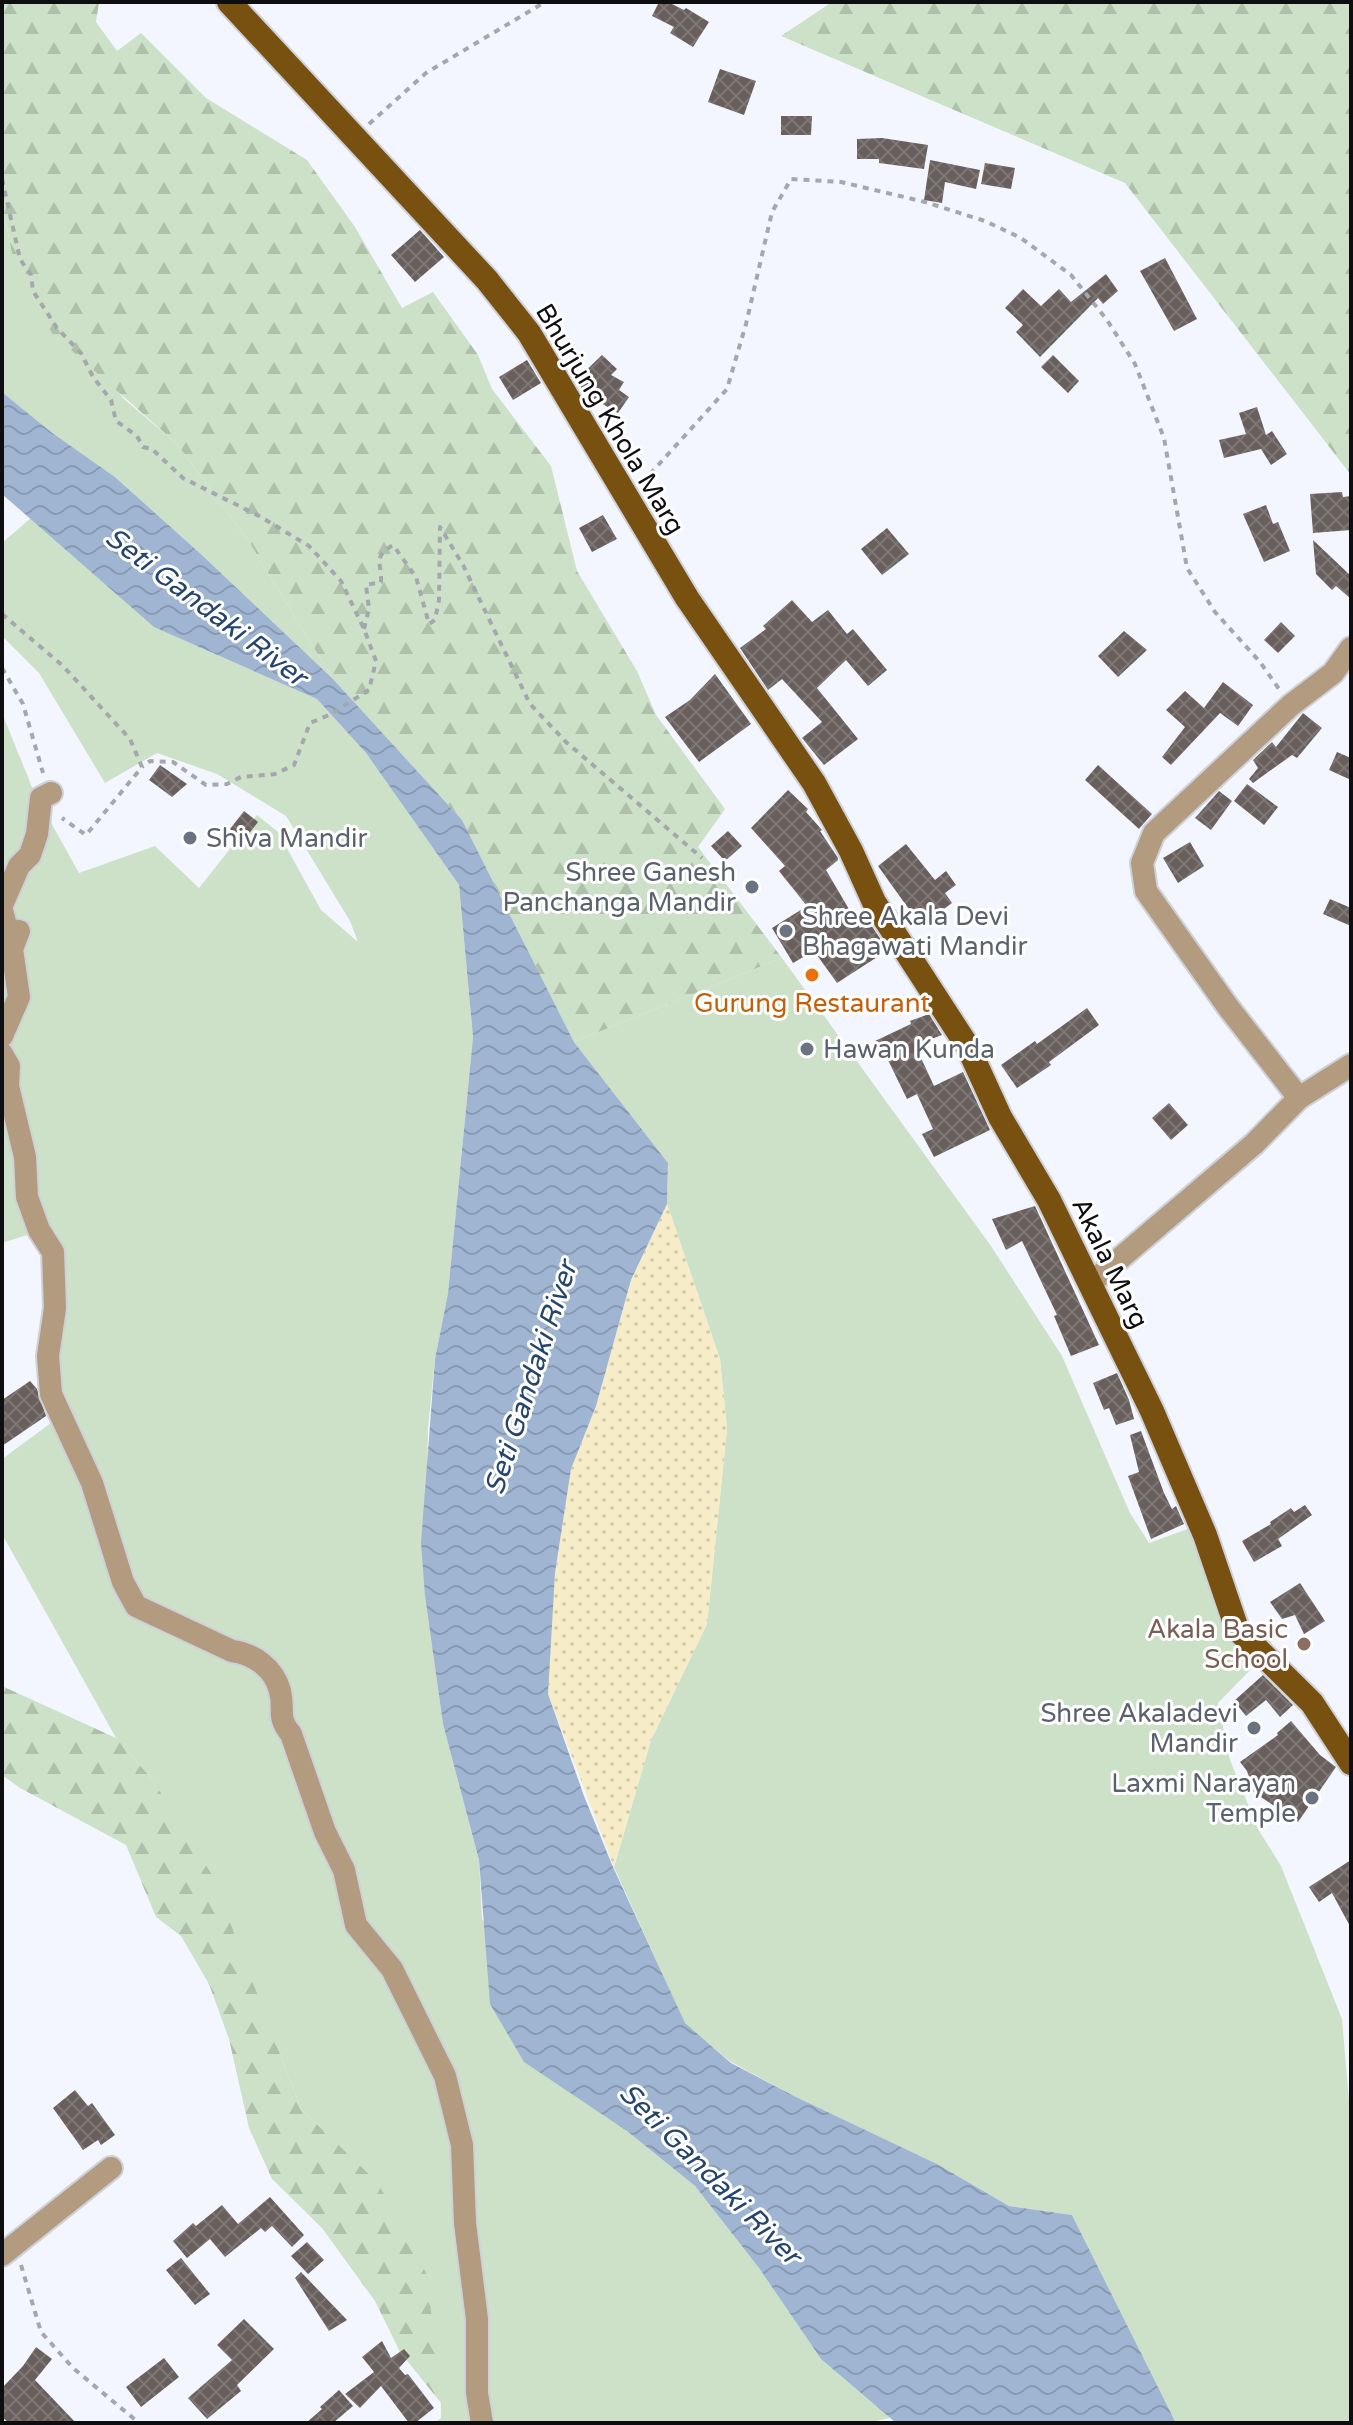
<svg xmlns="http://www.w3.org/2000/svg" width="1353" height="2425" viewBox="0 0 1353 2425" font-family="'Varela Round',sans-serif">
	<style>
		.grass { fill: #cce1c7 }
		.forest { fill: url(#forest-firs) }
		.sand { fill: url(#sand-dots) }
		.water { fill: url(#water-waves) }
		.building { fill: url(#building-cross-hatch) }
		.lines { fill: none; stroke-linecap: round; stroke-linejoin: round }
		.minor-casing { stroke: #ced1d9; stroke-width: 26 }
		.major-casing { stroke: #ced1d9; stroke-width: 28 }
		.path { stroke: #a5a7ae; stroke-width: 4; stroke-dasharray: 6 6; stroke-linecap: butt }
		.minor { stroke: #b29b7e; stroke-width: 22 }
		.major { stroke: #78500f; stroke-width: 24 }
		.worship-dot { fill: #6b7280; stroke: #fff; stroke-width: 3 }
		.food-dot { fill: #e8710a; stroke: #fff; stroke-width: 3 }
		.education-dot { fill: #8d6e63; stroke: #fff; stroke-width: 3 }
		.labels { text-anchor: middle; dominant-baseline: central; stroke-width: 6; stroke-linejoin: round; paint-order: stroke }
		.street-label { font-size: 26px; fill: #0e0e11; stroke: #fff }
		.worship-label { font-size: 26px; fill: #5b616d; stroke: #fff; text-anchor: start }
		.food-label { font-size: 26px; fill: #c56008; stroke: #fff }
		.education-label { font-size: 26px; fill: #785e54; stroke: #fff; text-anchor: end }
		.water-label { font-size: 28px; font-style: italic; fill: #25456d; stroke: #fff }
	</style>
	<defs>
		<pattern id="forest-firs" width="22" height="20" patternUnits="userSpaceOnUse" patternTransform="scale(2)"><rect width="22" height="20" fill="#cce1c7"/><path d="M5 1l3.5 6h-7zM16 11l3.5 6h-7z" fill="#aec0aa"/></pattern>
		<pattern id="sand-dots" width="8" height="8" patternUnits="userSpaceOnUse" patternTransform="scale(2)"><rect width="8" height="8" fill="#f6ecc7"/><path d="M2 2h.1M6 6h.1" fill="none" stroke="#d2c9aa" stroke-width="1.8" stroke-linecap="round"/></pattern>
		<pattern id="water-waves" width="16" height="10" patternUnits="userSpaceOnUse" patternTransform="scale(2)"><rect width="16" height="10" fill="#9fb5d2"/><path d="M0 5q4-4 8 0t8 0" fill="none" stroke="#889ab3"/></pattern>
		<pattern id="building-cross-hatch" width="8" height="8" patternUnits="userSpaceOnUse" patternTransform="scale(2)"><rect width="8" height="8" fill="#69605e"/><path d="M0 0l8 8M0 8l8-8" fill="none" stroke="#7c7674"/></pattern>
	</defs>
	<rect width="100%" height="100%" fill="#f3f6ff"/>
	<path class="grass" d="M2,202L12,254L124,399L177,444L246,537L333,679L203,556L115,477L51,432L2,392Z
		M31,518L155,627L317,699L366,753L459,885L473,1037L448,1293L435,1359L428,1428L425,1596L443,1724L479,1860L482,1919L627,2131L695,2186L759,2268L821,2359L890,2418L865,2423H435L441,2418V2403L336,2144L301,2109L277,2046L152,1779L116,1738L2,1534V1459L70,1409L58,1380L61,1329L49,1228L2,1243V713L34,792L79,873L155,846L199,888L257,815L278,832L321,910L358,942L350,921L286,816L217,774L157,753L105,783L39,673L2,636V543Z
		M782,958L991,1246L1062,1356L1130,1513L1149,1543L1193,1527L1259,1661L1218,1703L1230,1760L1258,1829L1281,1866L1342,2019L1351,2123V2423H1176L1072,2215L1009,2206L937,2164L794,2096L731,2062L685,2024L614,1867L651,1740L707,1624L727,1429L720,1359L667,1204L668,1163L574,1042Z"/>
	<path class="forest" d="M2,2H99L96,22L117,51L141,33L206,98L307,160L355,227L402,308L433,292L478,355L492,389L551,466L577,571L637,671L656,715L725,809L698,847L782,958L574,1042L462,820L333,679L246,537L177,444L52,333L12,254L2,202Z
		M832,2H1351V475L1125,183L781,36Z
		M2,1686L116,1738L152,1779L212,1875L301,2109L378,2183L427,2275L441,2403L400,2352L375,2301L322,2228L272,2179L249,2128L229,2039L209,1984L181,1936L156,1917L126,1845L20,1788L2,1775Z"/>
	<path class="sand" d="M667,1204L720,1359L727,1429L707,1624L651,1740L614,1867L548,1694L549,1647L555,1573L571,1469L596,1406L631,1280Z"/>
	<path class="water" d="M2,392L51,432L115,477L203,556L333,679L462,820L574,1042L668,1163L667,1204L631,1280L596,1406L571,1469L555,1573L548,1694L584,1796L613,1867L685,2023L731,2063L794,2096L937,2164L1009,2206L1072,2215L1176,2423H896L821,2359L759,2268L695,2186L627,2131L524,2062L490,2004L479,1860L443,1724L425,1596L421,1543L435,1359L448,1293L473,1037L459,885L366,753L317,699L154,627L2,494Z"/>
	<path class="building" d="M659,2H668L684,10L686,8L709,22L693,47L670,33L674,27L652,16Z
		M720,69L756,81L744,115L708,102Z
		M781,116H812L811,135H781Z
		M882,138L928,145L924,169L879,163V159H857V139Z
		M930,160L980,170L976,189L945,182L942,203L924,200Z
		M985,163L1015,168L1011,189L981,184Z
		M420,230L444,257L415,282L391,255Z
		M1165,258L1197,319L1174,331L1140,271Z
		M1106,274L1118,291L1103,304L1098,298L1040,357L1016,332L1023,325L1005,308L1023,289L1041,306L1059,289L1071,302Z
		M602,355L617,369L611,375L624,382L619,390L629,397L618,413L589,396L575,381Z
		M1053,355L1079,381L1068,393L1041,367Z
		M527,360L541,383L513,400L499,377Z
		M1257,407L1266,435L1272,431L1287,454L1271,465L1261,449L1224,458L1219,440L1246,434L1239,413Z
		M1342,492L1343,497L1351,496V530L1313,533L1310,494Z
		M1266,505L1273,524L1278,522L1290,551L1264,562L1243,514Z
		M603,515L617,539L592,552L579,528Z
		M887,528L909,554L882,575L861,549Z
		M1313,540L1351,576V599L1336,586L1332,590L1316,574Z
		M792,600L812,622L828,610L847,634L853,629L887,670L868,686L846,660L817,688L858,739L824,765L802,738L822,722L782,679L768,690L740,648L766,629L763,626Z
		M1281,622L1295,636L1278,653L1264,640Z
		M1124,631L1147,650L1118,677L1098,656Z
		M715,674L751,724L699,762L665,717L690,700Z
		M1223,682L1253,705L1238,726L1220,713L1171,765L1162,757L1185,727L1166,710L1185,691L1204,708Z
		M1303,713L1322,728L1297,758L1292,755L1253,783L1249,779L1258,768L1253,760L1272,742L1276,747Z
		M1337,752L1351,758V780L1329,770Z
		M160,765L187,784L172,797L149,780Z
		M1098,765L1152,814L1139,829L1085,780Z
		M1247,784L1278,807L1264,825L1234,801Z
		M788,790L808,809L806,812L822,830L820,831L838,858V860L826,870L860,928L869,922L888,950L837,983L814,951L793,963L772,928L807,906L779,871L785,866L751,828Z
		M1219,791L1232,801L1211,830L1195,818Z
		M244,811L258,822L244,840L230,829Z
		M728,831L742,846L725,861L711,846Z
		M1190,842L1204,866L1178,883L1163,858Z
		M906,844L935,880L946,871L956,885L945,893L952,903L921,926L878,866Z
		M1330,899L1351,908V926L1323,914Z
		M1087,1008L1099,1025L1049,1062L1051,1065L1017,1088L1001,1065L1035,1041L1037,1044Z
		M929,1014L942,1035L915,1045L934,1086L963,1072L990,1130L934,1157L922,1134L933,1129L917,1094L907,1099L887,1058L884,1060L875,1041L911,1024L910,1021Z
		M1169,1103L1188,1125L1171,1140L1152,1118Z
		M1035,1206L1099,1345L1071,1356L1054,1316L1057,1315L1022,1241L1006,1250L992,1219Z
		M1117,1373L1129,1400L1134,1419L1116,1425L1109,1408L1104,1410L1093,1383Z
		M30,1381L37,1389L46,1416L2,1446V1400Z
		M1141,1431L1164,1493L1172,1509L1176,1506L1184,1524L1151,1539L1128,1476L1139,1472L1130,1435Z
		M1305,1505L1312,1515L1278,1539L1282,1546L1254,1562L1242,1541L1271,1524L1270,1522L1291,1508L1294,1512Z
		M1300,1583L1325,1621L1304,1634L1295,1615L1282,1619L1270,1602Z
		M1263,1675L1293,1705L1280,1717L1266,1700L1246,1716L1234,1701Z
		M1291,1721L1320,1755L1336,1767L1298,1822L1261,1797L1256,1799L1247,1771L1240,1762L1278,1735L1277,1733Z
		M1351,1860V1928L1332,1893L1319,1902L1309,1887Z
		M75,2090L88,2106L92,2103L115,2135L101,2145L98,2140L83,2150L53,2108Z
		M270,2197L304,2235L292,2247L272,2226L265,2232L261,2228L225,2257L210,2239L187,2258L173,2241L193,2223L196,2226L222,2205L238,2224Z
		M307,2242L324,2260L308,2274L291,2256Z
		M181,2258L210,2294L195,2305L166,2270Z
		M301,2272L347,2320L329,2331L295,2278Z
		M244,2319L274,2349L237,2385L241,2391L207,2419L188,2398L232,2360L217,2345Z
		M382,2341L391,2358L404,2349L410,2356L399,2368L405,2375L408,2374L434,2408L415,2423H409L381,2386L360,2408L345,2394L374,2372L362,2357Z
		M36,2347L52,2359L35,2380L76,2423H9L2,2417V2388L23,2366Z
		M164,2358L179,2377L141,2407L126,2387Z
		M339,2390L353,2406L333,2423H306L322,2409L320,2407Z"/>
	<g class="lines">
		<g class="minor-casing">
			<path id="minor" d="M2,905L19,866L30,855L37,834L41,798L51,793
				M2,910L7,930L19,931L12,949L19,997L2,1036
				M2,1054L9,1066L8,1086L25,1157L27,1197L39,1230L53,1252L55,1308L48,1356L51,1394L92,1483L123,1582L136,1606L232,1651C254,1654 274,1668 280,1691C285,1711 276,1716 291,1734L325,1832L344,1870L356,1925L392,1969L445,2076L462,2145L465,2223L477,2319V2393L482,2423
				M1299,1098L1228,1007L1146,891L1142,863L1154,833L1291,705L1333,673L1351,648
				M1090,1284L1254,1144L1299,1098L1351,1065
				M2,2255L111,2168"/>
		</g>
		<g class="major-casing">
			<path id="major" d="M229,2L487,280L529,333L687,598L814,783L851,851L874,902L968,1047L1000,1117L1049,1200L1152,1411L1205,1535L1237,1629L1312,1703L1351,1763"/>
		</g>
		<path class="path" d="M369,124L426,73L545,2
			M2,179L20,259L31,275L33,291L57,328L81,353L93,377L111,400L116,421L137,436L143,447L152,449L183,478L261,517L309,546L341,581L364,629L376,661L369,690L329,715L310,723L294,765L275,774L241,777L227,784L206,785L173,762L150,761L142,767
			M642,483L727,389L746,324L772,212L791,179L841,182L925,202L985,221L1021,238L1071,275L1107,320L1135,364L1164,438L1187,568L1215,612L1260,662L1279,689
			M2,614L63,666L130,739L142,767L86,835L62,818
			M364,629L369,609L366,585L381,582C382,562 372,558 393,545L416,577L429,624L435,620L439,600L440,527L463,565L530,704L566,742L702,858
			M2,668L23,704L43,773
			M21,2265L41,2332L73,2368L139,2423"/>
		<use href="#minor" class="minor"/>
		<use href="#major" class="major"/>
	</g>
	<g class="worship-dot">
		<circle cx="190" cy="838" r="8"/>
		<circle cx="752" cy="887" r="8"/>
		<circle cx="786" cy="931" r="8"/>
		<circle cx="807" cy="1049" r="8"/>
		<circle cx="1254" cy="1728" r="8"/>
		<circle cx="1312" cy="1798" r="8"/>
	</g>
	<circle class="food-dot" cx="812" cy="975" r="8"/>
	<circle class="education-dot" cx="1304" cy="1644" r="8"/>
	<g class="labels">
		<g class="street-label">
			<text transform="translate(610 419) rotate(59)">Bhurjung Khola Marg</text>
			<text transform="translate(1110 1263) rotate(64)">Akala Marg</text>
		</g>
		<g class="worship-label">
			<text x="206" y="838">Shiva Mandir</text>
			<text x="736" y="872" text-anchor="end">Shree Ganesh<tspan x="736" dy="30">Panchanga Mandir</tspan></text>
			<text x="802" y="916">Shree Akala Devi<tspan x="802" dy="30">Bhagawati Mandir</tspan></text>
			<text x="823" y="1049">Hawan Kunda</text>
			<text x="1238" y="1713" text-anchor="end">Shree Akaladevi<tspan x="1238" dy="30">Mandir</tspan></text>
			<text x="1296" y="1783" text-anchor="end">Laxmi Narayan<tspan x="1296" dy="30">Temple</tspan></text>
		</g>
		<g class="food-label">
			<text x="812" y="1003">Gurung Restaurant</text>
		</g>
		<g class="education-label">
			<text x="1288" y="1629">Akala Basic<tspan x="1288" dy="30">School</tspan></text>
		</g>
		<g class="water-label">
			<text transform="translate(206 607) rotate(37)">Seti Gandaki River</text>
			<text transform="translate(531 1378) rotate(-72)">Seti Gandaki River</text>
			<text transform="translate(710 2174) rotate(45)">Seti Gandaki River</text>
		</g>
	</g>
	<rect width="1353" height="2425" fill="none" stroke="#0e0e11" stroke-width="8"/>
</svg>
